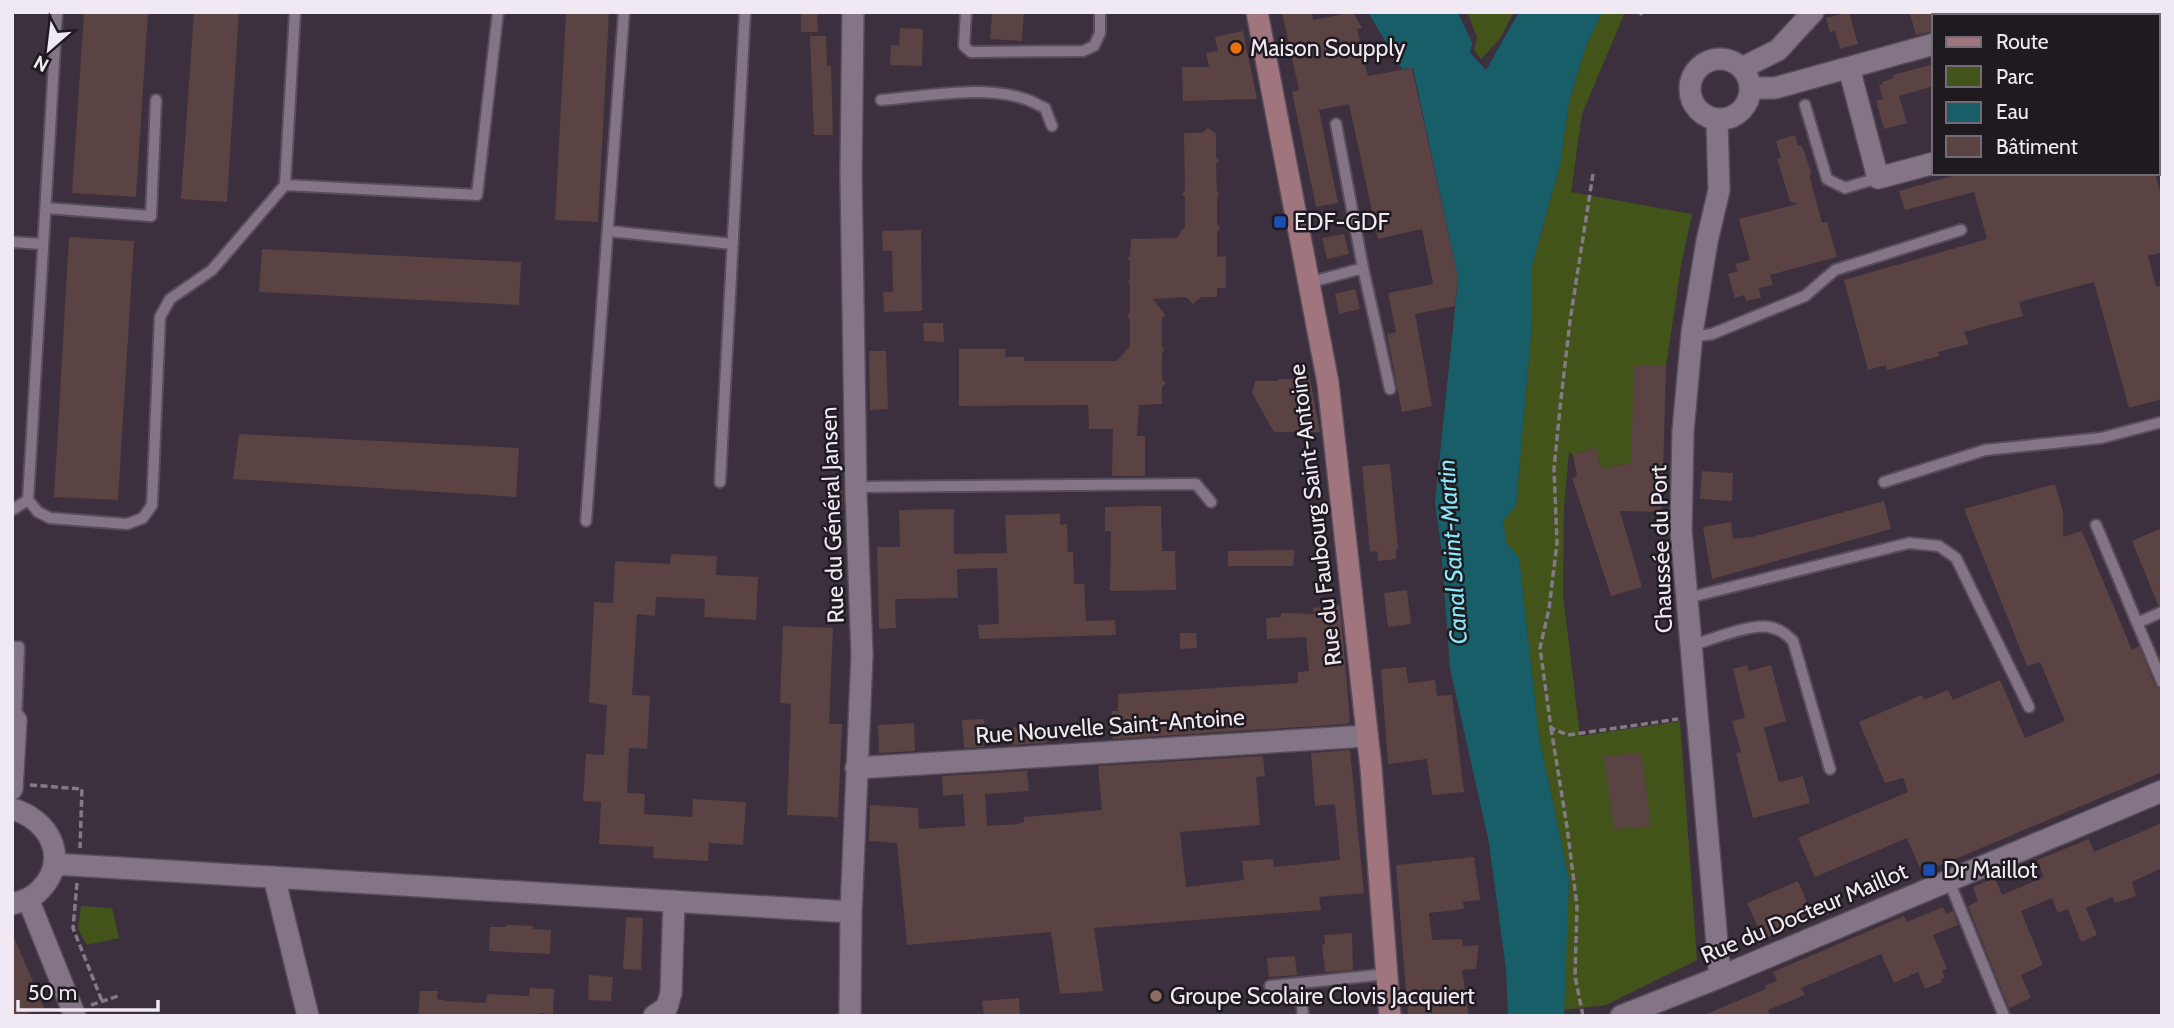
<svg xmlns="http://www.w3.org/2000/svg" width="2174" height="1028" viewBox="0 0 2174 1028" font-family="Cabin,sans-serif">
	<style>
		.green { fill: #43541b }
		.water { fill: #185e69 }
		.building { fill: #5a4342 }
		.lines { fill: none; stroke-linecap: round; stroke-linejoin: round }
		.lane-casing { stroke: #584d5a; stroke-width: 14 }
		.street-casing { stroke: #584d5a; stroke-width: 24 }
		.secondary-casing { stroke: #584d5a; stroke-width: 24 }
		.path { stroke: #847986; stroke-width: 3.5; stroke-dasharray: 7 3.5; stroke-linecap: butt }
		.lane { stroke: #837586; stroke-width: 10 }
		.street { stroke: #837586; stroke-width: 21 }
		.secondary { stroke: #a0757e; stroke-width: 21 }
		.food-dot { fill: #e8710a; stroke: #1f1a20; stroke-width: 2.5 }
		.transit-dot { fill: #1a4fb4; stroke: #1f1a20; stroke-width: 2.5 }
		.education-dot { fill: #8d6e63; stroke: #1f1a20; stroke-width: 2.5 }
		.labels { text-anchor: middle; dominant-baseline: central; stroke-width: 5; stroke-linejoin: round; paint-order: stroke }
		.poi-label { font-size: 23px; fill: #f0e8f2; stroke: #1f1a20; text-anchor: start }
		.street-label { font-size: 23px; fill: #f0e8f2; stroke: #1f1a20 }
		.water-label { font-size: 24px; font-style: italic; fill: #8ae8f8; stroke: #1f1a20 }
	</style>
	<rect width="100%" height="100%" fill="#3c2f3e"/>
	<path class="green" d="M1467,12H1514L1499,40L1481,59L1474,50L1477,37Z
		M1602,12H1625L1582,114L1571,192L1692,214L1681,266L1666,366L1631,463L1602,469L1595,448L1573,455L1569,452L1564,507L1563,595L1580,736L1680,721L1697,960L1606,1005L1563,1010L1569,879L1539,737L1519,559L1506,542L1503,521L1516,505L1532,322V265L1560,165L1569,101L1586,46Z
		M81,906L112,908L119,938L87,945L78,929Z"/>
	<path class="water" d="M1368,12H1458L1472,43L1470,53L1486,70L1519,12H1602L1586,46L1569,101L1560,165L1532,265V322L1516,505L1503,521L1506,542L1519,558L1539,737L1569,879L1564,1016H1508L1506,969L1489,843L1450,668L1441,546L1435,503L1458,279L1413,68L1402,69Z"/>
	<path class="building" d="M84,12H148L136,197L72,193Z
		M194,12H239L227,202L181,199Z
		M566,12H609L598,222L555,220Z
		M801,12H817L818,32H801Z
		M992,12H1024L1022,41L990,39Z
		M1282,12H1312L1313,20L1353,12L1362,28L1357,29L1368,76L1412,68L1458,278L1455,306L1415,314L1432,406L1402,412L1387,334L1396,332L1388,293L1433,284L1422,229L1378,239L1349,104L1319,110L1338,203L1316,207L1292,92L1299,90Z
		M1849,12L1858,44L1840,49L1835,31L1830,32L1826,18Z
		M1918,12H1934V31L1916,35L1910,14Z
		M900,28L923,29L922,66L890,65L891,45H899Z
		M1243,31L1257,99L1183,101L1182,67H1209L1206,53L1218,51L1215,37Z
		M810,36H826L827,66L831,65L833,135H814Z
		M1934,64V86L1899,96L1907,123L1884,129L1876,101L1883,99L1879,85L1883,84L1882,82L1894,78L1893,75Z
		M1208,128L1216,134V157L1219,160L1216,164L1217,191L1219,194L1217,198V224L1220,228L1217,232V257L1226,256V288H1217V297H1201L1193,304L1186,297L1153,299L1165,315L1162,318V346L1164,349L1162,353V380L1166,383L1162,387V404L1139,405L1137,436H1145V476H1112L1113,429H1089L1088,405L959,406V349H1006L1005,357H1024V361H1117L1130,346V319L1127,316L1130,312V285L1128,282L1130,279V262L1128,258L1130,256L1131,239L1177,238L1185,226V198L1182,194L1185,191L1184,133H1202Z
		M1795,135L1798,146L1801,145L1804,151L1811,172L1810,178L1822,223L1827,222L1837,257L1770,275L1773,285L1759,288L1761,298L1746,301L1744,295L1735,298L1728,274L1738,271L1735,264L1750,260L1739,219L1798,204L1790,201L1777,159L1781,158L1776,141Z
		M1963,173H2155L2162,199V252L2148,256L2156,287L2162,285V399L2129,408L2094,282L2019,302L2023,316L1964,332L1969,344L1938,352L1939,356L1887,370L1886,365L1868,370L1844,280L1987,239L1974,192L1905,210L1899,191Z
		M921,230L922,311L884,312L883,292H893L892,251H883L882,231Z
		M1344,234L1349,254L1327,259L1322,238Z
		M69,237L134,241L118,500L54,497Z
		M262,249L521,262L519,305L259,292Z
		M1355,289L1360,309L1339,314L1335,294Z
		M923,323H943L944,342L924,341Z
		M869,351H886L888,409L870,410Z
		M1634,365L1666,366L1662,512L1620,511L1642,587L1611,596L1572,478L1577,476L1573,455L1595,448L1602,469L1631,463Z
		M1278,379H1310L1320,432H1274L1252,393L1255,381H1278Z
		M239,434L519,448L516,497L233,479Z
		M1390,464L1398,549H1396V559L1378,561L1377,551L1370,552L1362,466Z
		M1702,471L1733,473L1732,501L1700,499Z
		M2055,484L2063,512V537L2082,531L2132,650L2139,646L2155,685L2162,690V772L1922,873L1907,838L1815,877L1798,838L1908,792L1903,778L1885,783L1859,722L1922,695L1924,700L1948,690L1953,700L2000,680L2025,738L2065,721L2040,662L2027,666L1964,509Z
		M842,485L843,509L828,510V486Z
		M1884,501L1891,529L1712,579L1703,527L1731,522L1733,539L1752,537Z
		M1147,506H1161L1162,551H1175L1176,590L1110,591L1111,531H1105V507Z
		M954,509V554L1007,553L1005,515L1060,514V525L1067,524L1068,552H1073L1074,584H1084L1086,621L1115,620L1116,635L979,639L978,625L999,624L997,568L957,569L958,598L895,599L896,628L879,629L877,547H900L899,510Z
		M2162,528V604L2158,605L2132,541Z
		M1295,550L1293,566H1228V551Z
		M671,554L717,556L716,575L758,577L756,620L704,617L705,599L656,597L655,616L637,614L632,695L650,696L647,749L629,748L627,793L645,794L644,814L692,817L693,799L746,802L743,845L709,843L708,861L653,858L654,847L599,844L601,802L583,801L586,754L604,755L607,705L589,703L594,602L613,603L615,561L670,564Z
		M1407,590L1411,624L1388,627L1384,593Z
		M1340,605L1350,720L1347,724L1113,739L1112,711H1118V694L1298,683V672L1309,671L1306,637L1267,639L1266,618L1281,617V613L1314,614L1313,608Z
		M783,626L833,628L829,724H842L838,817L787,815L791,704L780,703Z
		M1180,633H1196L1197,648L1180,649Z
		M1747,665L1749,671L1771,665L1786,721L1764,728L1779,782L1803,776L1810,803L1753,818L1736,753L1741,752L1732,721L1745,718L1733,669Z
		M1406,667L1408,683L1435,680L1437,696L1452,695L1464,792L1432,795L1427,759L1388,764L1381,669Z
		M984,719L986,744H983V747L964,748L962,720Z
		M914,723L915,751L879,753L878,725Z
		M1045,725L1046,743L1013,745V728Z
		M1350,750L1364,893L1319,897L1321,910L1094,928L1103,991L1060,994L1051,932L907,945L897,843L869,841L870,805L918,808L919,829L965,826L963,794L943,796L942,776L1027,771L1029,791L985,794L987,826L1018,824L1024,822V817L1102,810L1098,766L1263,756L1265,776L1256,777L1260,825L1180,832L1186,887L1244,880L1242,861L1273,859L1274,867L1340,860L1335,804L1315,806L1311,753Z
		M1641,753L1651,826L1614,829L1604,756Z
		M2162,823V868L2132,882L2136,896L2115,903L2113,897L2086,908L2097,935L2081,942L2068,909L2058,913L2052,898L2021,911L2043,965L2021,975L2031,998L2009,1008L1968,906L1978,901L1973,887L1995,878L2002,895L2044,877L2037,860L2089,839L2094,852Z
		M1474,857L1480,900L1463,902L1464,909L1429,913L1432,940L1462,939L1463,946L1479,945L1476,969L1462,970L1469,1016H1408L1396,865Z
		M1798,881L1812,915L1791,924L1792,927L1763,939L1747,903Z
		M1943,907L1946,914L1953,911L1958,925L1933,935L1947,969L1942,971L1945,978L1941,979L1942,982L1925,989L1918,972L1894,983L1881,954L1801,988L1805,995L1768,1010L1770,1016H1701L1766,989L1765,986L1777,981L1773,972L1904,916L1907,922Z
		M626,917L643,918L641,970L623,969Z
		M506,925L533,926V929L551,930L550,954L489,951L490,927H506Z
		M12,933L45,1010L12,1016Z
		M1352,933L1353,970L1325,972L1322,944H1325L1324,935Z
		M1295,956L1297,975L1269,977L1267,958Z
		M589,975L613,977L611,1001L588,1000Z
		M530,988L554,989L553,1014L539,1013V1016H418L420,991H438L437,999L448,1001L486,1003L487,994L529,996Z
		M1019,998L1020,1016H984L982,1001Z"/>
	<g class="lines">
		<g class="lane-casing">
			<path id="lane" d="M57,12L28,500L38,512L50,518L127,524L143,518L152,505L160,317L170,299L212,270L285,185
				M295,12L285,185L477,195L498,12
				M966,12L964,46L971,52L1083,51L1094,46L1100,33V12
				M881,100C925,96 983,85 1025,99C1032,101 1038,105 1045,108L1052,126
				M1805,105L1827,179L1845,188L1878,178
				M1336,124L1363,268
				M46,208L151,216L156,100
				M608,231L733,244
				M12,242L43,244
				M1308,283L1363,268L1390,389
				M1691,337L1712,334L1805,296L1835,270L1961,230
				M720,482L745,12
				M1884,482L1985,450L2101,438L2162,422
				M856,487L1196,484L1211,502
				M12,510L28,500
				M586,521L624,12
				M2096,525L2162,682
				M1687,598L1909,543L1939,546L1956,558L2029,707
				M2137,623L2162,612
				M1691,646C1709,640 1752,623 1769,627C1780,629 1786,634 1793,641L1830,769
				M12,647H19L16,720
				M1949,881L2004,1016
				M1270,986L1300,983
				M1303,1016L1300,983L1387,974"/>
		</g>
		<g class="street-casing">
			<path id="street" d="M2039,16L2051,12
				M1690 89a30 30 0 1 1 60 0a30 30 0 1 1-60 0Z
				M1742,68L1778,50L1813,12
				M1849,68L1878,178L1934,163
				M1751,88H1775L1934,44
				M2158,103L2161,102L2162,105
				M1717,120L1719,190L1707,241L1692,333L1683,431L1681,530L1720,977
				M856,768L1367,736
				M12,789L16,720
				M12,809C49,819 70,858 41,889C33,898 23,901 12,904
				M54,864L851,912
				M274,877L308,1016
				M28,899L75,1016
				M654,1016L667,1007L671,993L674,901
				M850,1016L851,912L862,655L856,493L851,174L853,12
				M1621,1016L1720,977L2162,791"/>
		</g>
		<g class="secondary-casing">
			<path id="secondary" d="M1257,12L1328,383L1371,768L1390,1016"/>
		</g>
		<path class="path" d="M1640,15L1642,12
			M1593,174L1570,321L1560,408L1554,469L1557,543L1549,609L1540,648L1551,728L1568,735L1678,719
			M1551,728L1567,827L1577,906L1575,976L1583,1016
			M30,785L82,789L80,848
			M77,883L73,928L102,1001
			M91,1005L118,996"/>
		<use href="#lane" class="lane"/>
		<use href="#street" class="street"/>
		<use href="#secondary" class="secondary"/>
	</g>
	<circle class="food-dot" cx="1236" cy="48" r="7"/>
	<g class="transit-dot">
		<rect x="1273" y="215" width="14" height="14" rx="3.5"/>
		<rect x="1922" y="863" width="14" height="14" rx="3.5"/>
	</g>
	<circle class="education-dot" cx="1156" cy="996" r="7"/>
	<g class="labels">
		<g class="poi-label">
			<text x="1250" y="48">Maison Soupply</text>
			<text x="1294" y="222">EDF-GDF</text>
			<text x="1943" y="870">Dr Maillot</text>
			<text x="1170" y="996">Groupe Scolaire Clovis Jacquiert</text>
		</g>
		<g class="street-label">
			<text transform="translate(832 515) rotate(-92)">Rue du Général Jansen</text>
			<text transform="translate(1315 515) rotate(-97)">Rue du Faubourg Saint-Antoine</text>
			<text transform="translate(1661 549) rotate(-92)">Chaussée du Port</text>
			<text transform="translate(1110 726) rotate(-4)">Rue Nouvelle Saint-Antoine</text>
			<text transform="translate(1804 913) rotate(-23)">Rue du Docteur Maillot</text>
		</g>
		<g class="water-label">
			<text transform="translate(1452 552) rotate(-94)">Canal Saint-Martin</text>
		</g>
	</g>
	<rect width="2174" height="1028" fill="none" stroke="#f0e8f2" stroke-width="28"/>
	<rect x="1932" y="14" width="228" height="161" fill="#1f1a20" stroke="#736c74" stroke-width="2"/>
	<rect x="1946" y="37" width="35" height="10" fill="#a0757e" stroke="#736c74" stroke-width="2"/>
	<text x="1996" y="49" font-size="21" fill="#f0e8f2">Route</text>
	<rect x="1946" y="66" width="35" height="21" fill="#43541b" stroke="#736c74" stroke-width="2"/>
	<text x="1996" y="84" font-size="21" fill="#f0e8f2">Parc</text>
	<rect x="1946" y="102" width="35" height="21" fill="#185e69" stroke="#736c74" stroke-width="2"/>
	<text x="1996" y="119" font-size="21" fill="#f0e8f2">Eau</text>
	<rect x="1946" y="136" width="35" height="21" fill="#5a4342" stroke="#736c74" stroke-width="2"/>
	<text x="1996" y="154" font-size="21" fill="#f0e8f2">Bâtiment</text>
	<g transform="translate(49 49) rotate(208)" stroke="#1f1a20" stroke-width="5" paint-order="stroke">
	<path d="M0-5L12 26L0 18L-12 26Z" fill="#f0e8f2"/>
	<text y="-10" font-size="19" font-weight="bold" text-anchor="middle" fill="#f0e8f2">N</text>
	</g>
	<path d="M18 1000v10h140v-10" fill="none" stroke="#f0e8f2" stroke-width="3.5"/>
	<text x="28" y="1000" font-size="21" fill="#f0e8f2" stroke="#1f1a20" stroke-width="5" paint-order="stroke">50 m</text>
</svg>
